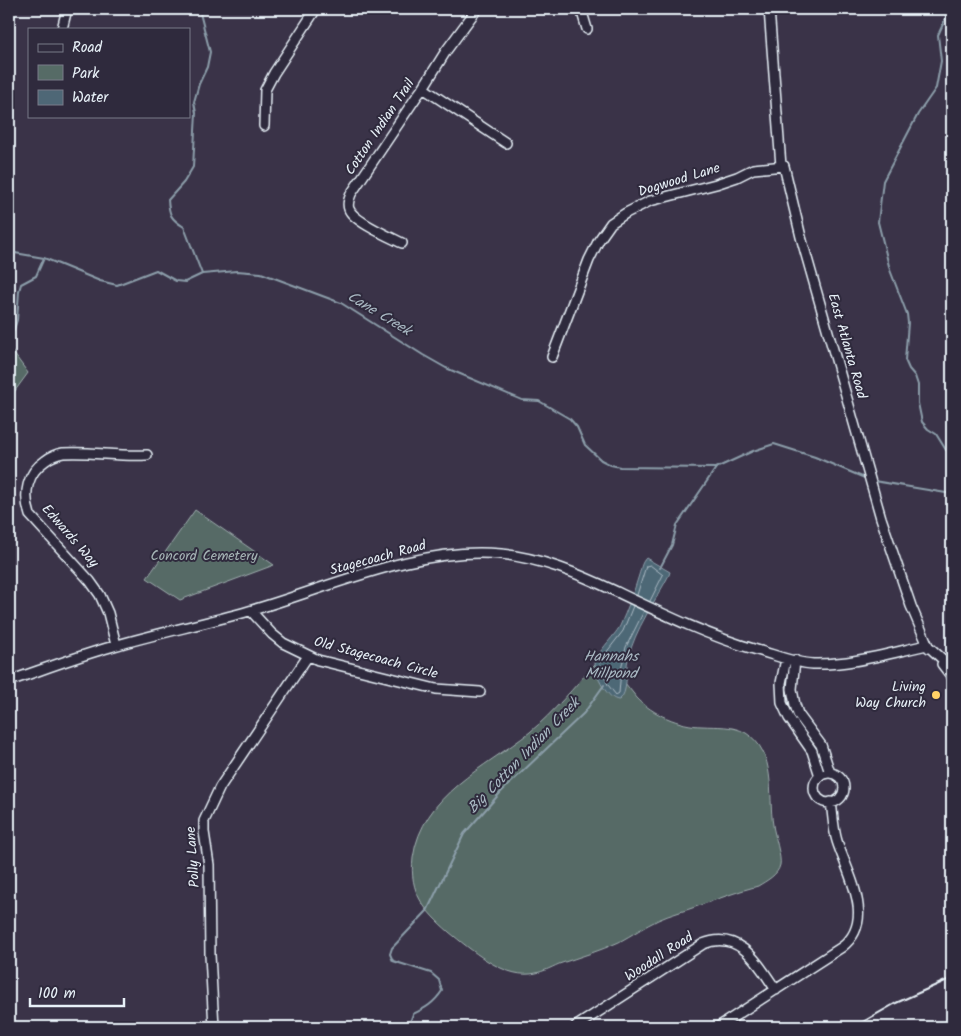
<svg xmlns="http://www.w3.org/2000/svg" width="961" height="1036" viewBox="0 0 961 1036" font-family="Kalam,sans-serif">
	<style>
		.green { fill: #566b66; stroke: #9faeaf }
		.water { fill: #4e6776; stroke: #8c9eaa }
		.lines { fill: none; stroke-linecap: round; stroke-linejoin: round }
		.shore { stroke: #aabac4; stroke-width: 1 }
		.stream { stroke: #8c9eaa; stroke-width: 2 }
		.minor-casing { stroke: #e8f1f8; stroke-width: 12 }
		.minor { stroke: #2f2a3d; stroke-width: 9 }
		.rail { stroke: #e8f1f8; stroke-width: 2 }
		.poi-dot { fill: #ffd166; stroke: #2f2a3d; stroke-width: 2 }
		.labels { text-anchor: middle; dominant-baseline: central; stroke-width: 4; stroke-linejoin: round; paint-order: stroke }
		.street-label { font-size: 14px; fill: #e8f1f8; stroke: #2f2a3d }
		.park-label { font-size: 14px; fill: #a6b5b6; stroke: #2f2a3d }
		.poi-label { font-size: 14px; fill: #e8f1f8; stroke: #2f2a3d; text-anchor: end }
		.water-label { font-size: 15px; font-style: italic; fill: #aabac4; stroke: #2f2a3d }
	</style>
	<rect width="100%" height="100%" fill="#3a3348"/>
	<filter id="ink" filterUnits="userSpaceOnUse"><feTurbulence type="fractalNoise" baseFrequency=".02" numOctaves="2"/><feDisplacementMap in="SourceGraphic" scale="10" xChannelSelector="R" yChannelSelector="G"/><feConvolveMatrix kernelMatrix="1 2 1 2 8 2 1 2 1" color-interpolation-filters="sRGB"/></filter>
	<g filter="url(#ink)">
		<path class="green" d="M9,347L28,373L9,399Z
			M195,510L274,565L180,600L147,578Z
			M595,664L597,673L604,687L625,686V683C629,688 633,693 637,698C652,714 680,726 702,726C717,727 732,725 746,733C777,752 768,795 773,825C774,834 782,858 780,865C778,875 766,881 758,886C738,891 718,899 698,906C685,911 671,914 658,920C645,926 632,935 619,942C600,951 579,957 559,964C550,968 541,973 530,974C502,977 470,949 449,932C424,910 409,893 413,858C422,794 485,768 530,732C554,712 574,687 595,664Z"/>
		<path class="water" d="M646,558L670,572L669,575C655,602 635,629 628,659C625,671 629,693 619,700C608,700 594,675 595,664C595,654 614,637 620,626C627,610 634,592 639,575C641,569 641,563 646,558Z"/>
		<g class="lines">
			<path class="shore" d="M637,595L646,566L650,565L663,575L650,601
				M633,606L623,631L602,658L600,664L608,685L616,695L619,693L621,670L626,647L644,611"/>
			<path class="stream" d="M199,9L210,52L207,67L199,84L194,102L196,113L193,167L184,182L168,200C169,215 171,219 184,227L202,274
				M950,9L938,35L941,61L936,88L918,114L883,181L878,222L890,270L907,314L908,323L905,360L909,369L915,376L918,385V403L922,422L928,429L936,434L946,450L952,452
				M9,252L44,258L100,281L117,285L156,270L176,281L185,282L202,274L237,271L261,273L341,303L423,355L446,368L522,400L539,401L570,419L577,427L585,445L601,460L611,465L620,467L716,468
				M9,345L17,320L19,291L21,284L36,276L44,258
				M874,481L952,494
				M660,568L672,545L677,525L716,468L753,451L774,444L815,457L867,479
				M412,1027L410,1022L413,1014C426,1008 434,1003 442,991L439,980L431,973L393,961L390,954L392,948L427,911L464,834L501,792L584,713L604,685"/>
			<g class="minor-casing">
				<path id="minor" d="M581,9L587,29
					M769,9L781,166H784L801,237L881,518L911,606L929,648
					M62,29L67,9
					M423,88L506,143
					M264,126L265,90L274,73L316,9
					M402,243C390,237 353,221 349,209C347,204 349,199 351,194L417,96L423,88L446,51L477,9
					M552,357L589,260L599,240L611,223L626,213L650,201L716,184L737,177L753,169L784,166
					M251,611L272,634L283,643L318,660L436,689L480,692
					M116,645L108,613L100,595L90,581L30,515C23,494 27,473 45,461C50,457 57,454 63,453C91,451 119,457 147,455
					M786,659L781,683L782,703L789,718L812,751L820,776
					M795,660L792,689L795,705L798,714L821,745L830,773
					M942,664L952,677
					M9,681C44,669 78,656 114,646C158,633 204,624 249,611C330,588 416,546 501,554C541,558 579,574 615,591C661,613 708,636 757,650C775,655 794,663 813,664C851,665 890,653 927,645L952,668
					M814 788a15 15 0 1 1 30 0a15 15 0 1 1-30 0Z
					M214,1027L210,955L209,865L204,832V821L220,787L308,656
					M575,1027L703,944C740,929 759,965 776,990
					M718,1027L842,947C877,920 847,873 837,841C833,828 833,815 831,802"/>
			</g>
			<use href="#minor" class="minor"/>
			<path class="rail" d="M854,1027L896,1003L952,978"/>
		</g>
	</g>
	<circle class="poi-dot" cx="936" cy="695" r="5"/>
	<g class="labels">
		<g class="street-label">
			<text transform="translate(380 127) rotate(-56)">Cotton Indian Trail</text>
			<text transform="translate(679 180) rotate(-17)">Dogwood Lane</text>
			<text transform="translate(847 346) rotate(74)">East Atlanta Road</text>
			<text transform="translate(70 536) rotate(49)">Edwards Way</text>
			<text transform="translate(378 558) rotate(-15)">Stagecoach Road</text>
			<text transform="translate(376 658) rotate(15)">Old Stagecoach Circle</text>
			<text transform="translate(193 857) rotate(-94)">Polly Lane</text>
			<text transform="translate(659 957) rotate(-33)">Woodall Road</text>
		</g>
		<g class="park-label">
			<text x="204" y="556">Concord Cemetery</text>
		</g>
		<g class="poi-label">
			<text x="926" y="687">Living<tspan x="926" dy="16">Way Church</tspan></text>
		</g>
		<g class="water-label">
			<text transform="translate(379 314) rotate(31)">Cane Creek</text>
			<text x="611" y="657">Hannahs<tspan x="611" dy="17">Millpond</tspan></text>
			<text transform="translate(524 756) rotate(-46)">Big Cotton Indian Creek</text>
		</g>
	</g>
	<rect width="961" height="1036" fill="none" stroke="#2f2a3d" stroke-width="30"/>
	<rect x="15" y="15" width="931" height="1006" fill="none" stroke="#e8f1f8" stroke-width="2" filter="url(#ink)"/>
	<rect x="28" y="28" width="162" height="90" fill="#2f2a3d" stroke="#797a88"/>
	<rect x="38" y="44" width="25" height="8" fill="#2f2a3d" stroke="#797a88"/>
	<text x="72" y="52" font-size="15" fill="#e8f1f8">Road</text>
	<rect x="38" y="65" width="25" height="15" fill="#566b66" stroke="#797a88"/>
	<text x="72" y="78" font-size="15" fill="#e8f1f8">Park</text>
	<rect x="38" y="90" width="25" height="15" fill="#4e6776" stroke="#797a88"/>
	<text x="72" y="102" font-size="15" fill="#e8f1f8">Water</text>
	<path d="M30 998v8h94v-8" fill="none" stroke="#e8f1f8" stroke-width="2.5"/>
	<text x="38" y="998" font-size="15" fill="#e8f1f8" stroke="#2f2a3d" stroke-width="4" paint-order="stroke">100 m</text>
</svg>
